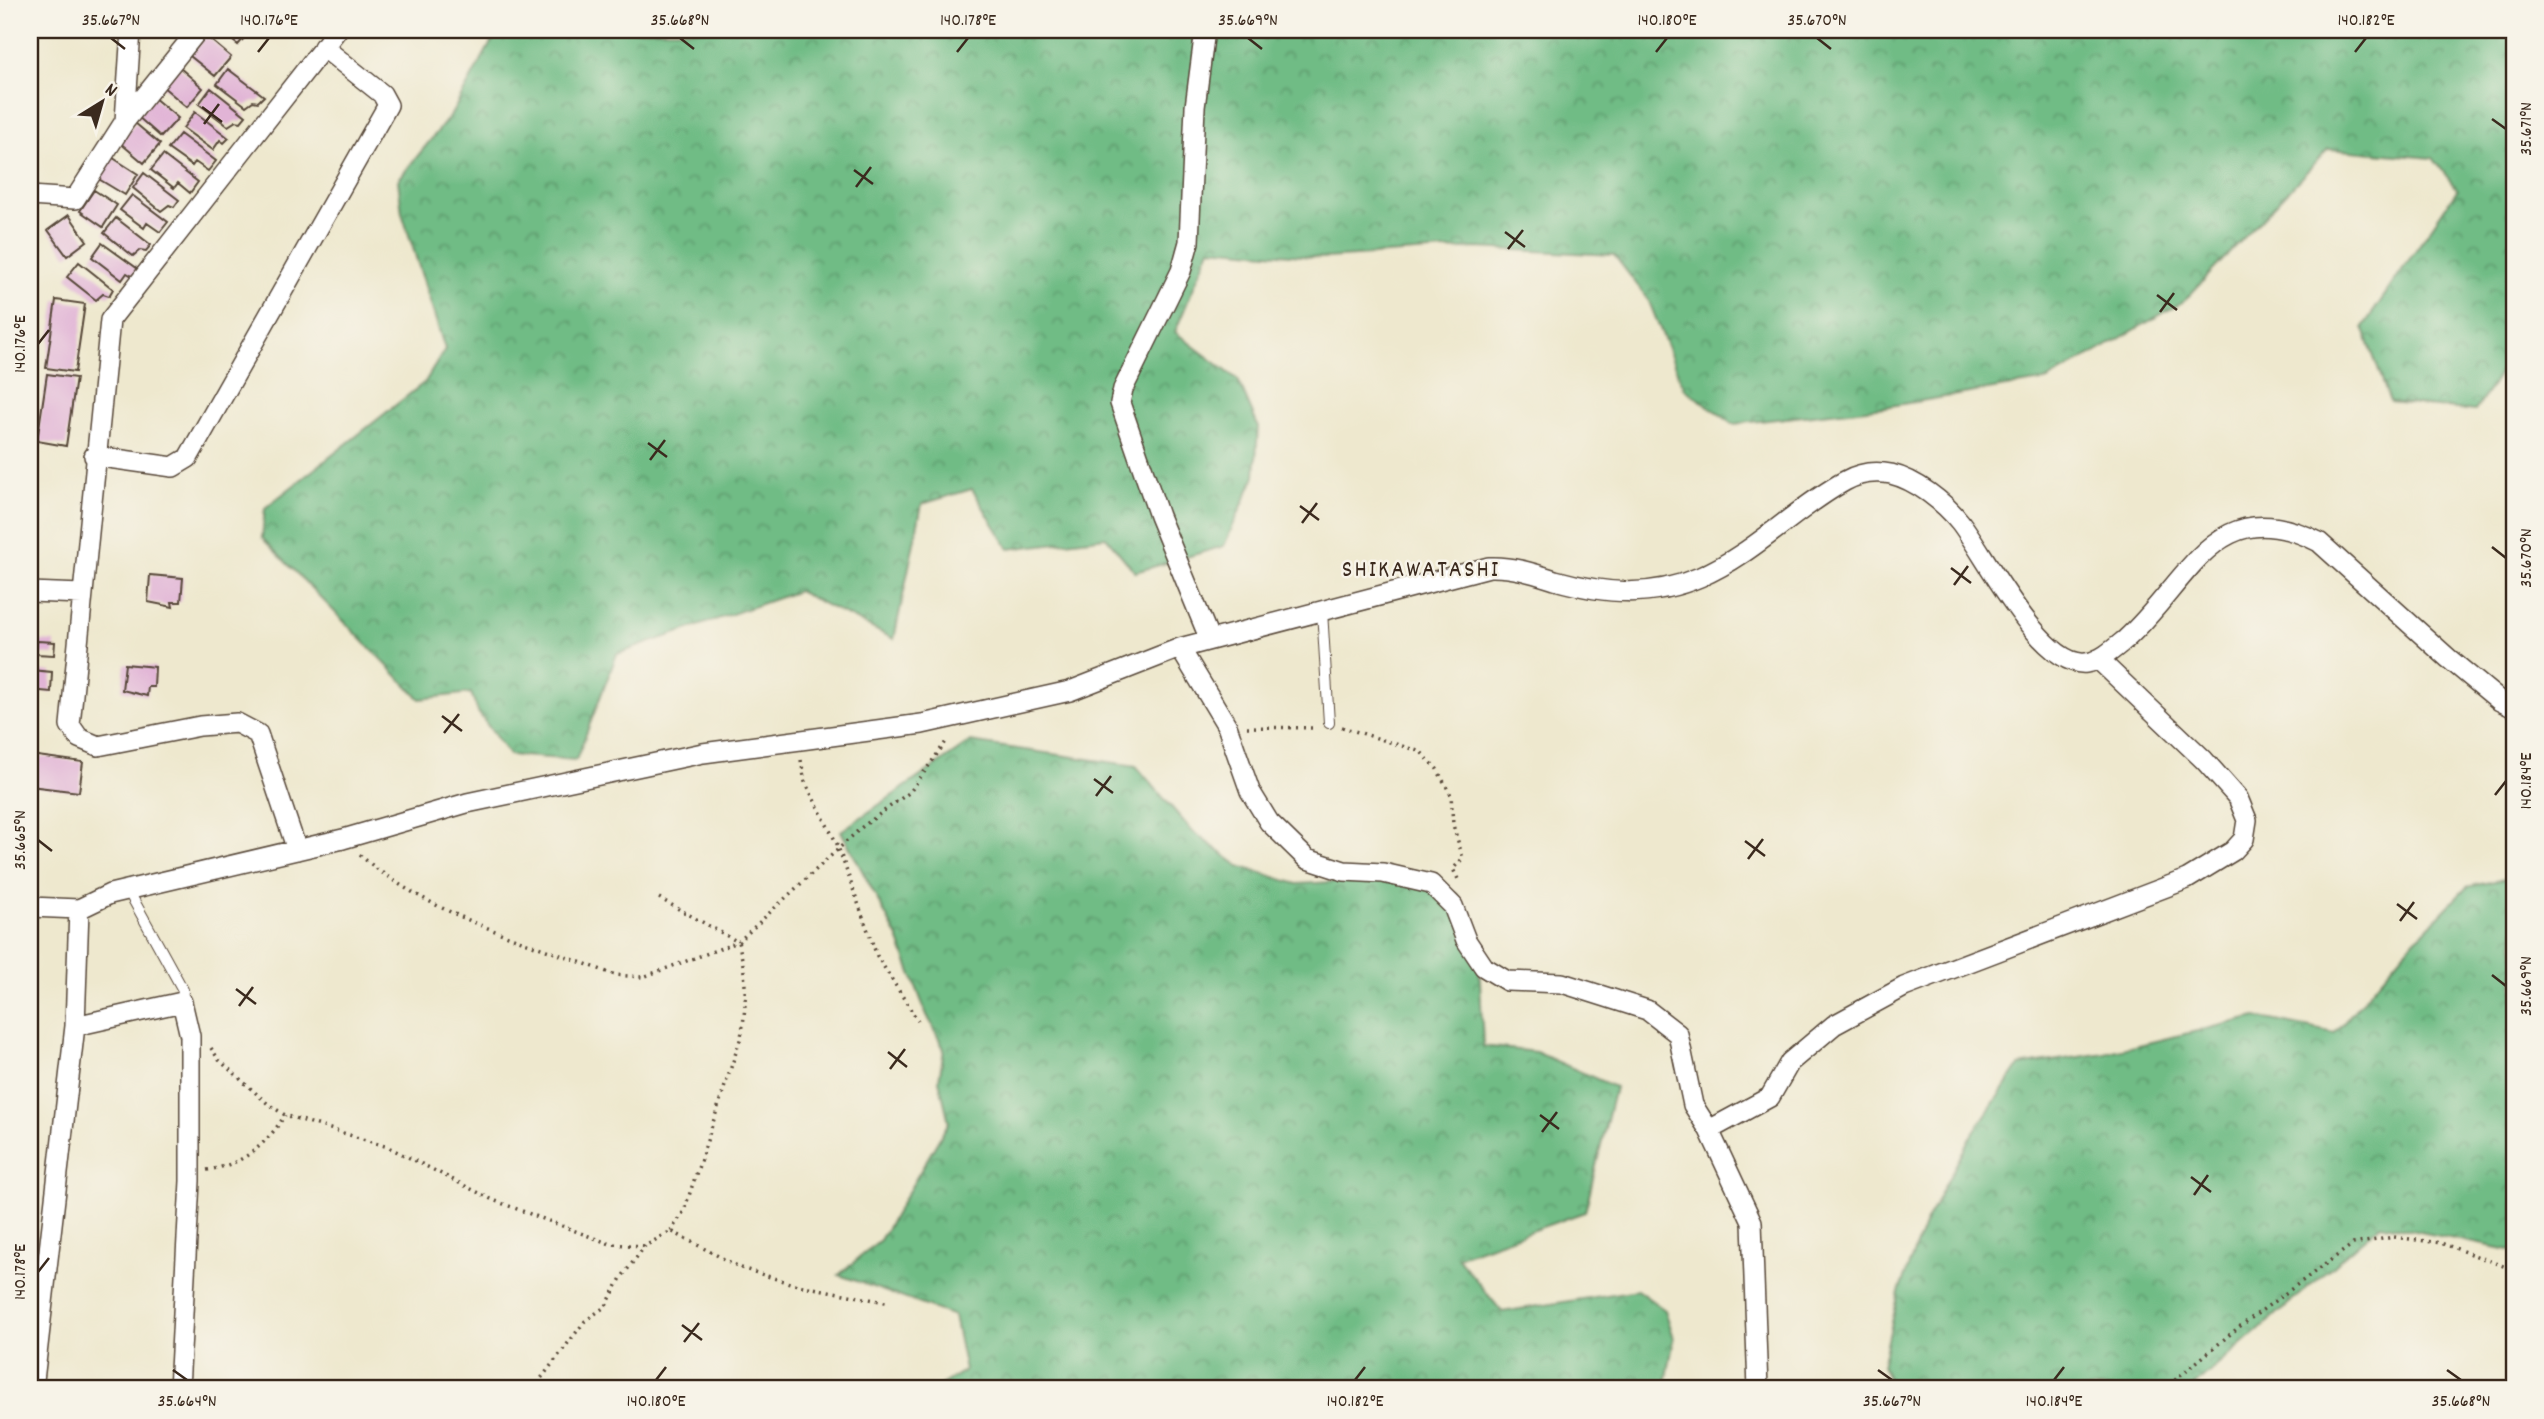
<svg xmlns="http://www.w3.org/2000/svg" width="2544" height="1419" viewBox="0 0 2544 1419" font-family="Dekko,sans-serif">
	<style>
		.forest { fill: url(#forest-crowns); stroke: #567352; stroke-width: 2 }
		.building { fill: #e1b4d6 }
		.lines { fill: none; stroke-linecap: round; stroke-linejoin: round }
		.service-casing { stroke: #564638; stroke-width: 12 }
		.minor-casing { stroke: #564638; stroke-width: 22 }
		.path { stroke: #564638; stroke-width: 3.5; stroke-dasharray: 2 5; stroke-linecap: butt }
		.service { stroke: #fff; stroke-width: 10 }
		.minor { stroke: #fff; stroke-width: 19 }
		.ticks { fill: none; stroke: #3b2a1e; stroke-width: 2.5 }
		.labels { text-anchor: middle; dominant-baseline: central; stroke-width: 5; stroke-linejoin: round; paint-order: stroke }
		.quarter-label { font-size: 24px; letter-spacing: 2px; fill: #3b2a1e; stroke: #f7f3e8 }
		.neatline { fill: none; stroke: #3b2a1e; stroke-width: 2.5 }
		.ticks-label { font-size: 18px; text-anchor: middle; fill: #3b2a1e }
	</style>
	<defs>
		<pattern id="forest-crowns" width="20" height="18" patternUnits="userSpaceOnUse" patternTransform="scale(1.75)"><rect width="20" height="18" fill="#70bc85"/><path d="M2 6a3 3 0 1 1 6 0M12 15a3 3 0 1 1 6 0" fill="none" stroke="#5d996c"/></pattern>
	</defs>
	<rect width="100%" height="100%" fill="#f7f3e8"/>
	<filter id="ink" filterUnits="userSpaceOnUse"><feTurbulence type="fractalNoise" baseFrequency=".0143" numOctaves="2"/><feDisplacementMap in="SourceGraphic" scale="14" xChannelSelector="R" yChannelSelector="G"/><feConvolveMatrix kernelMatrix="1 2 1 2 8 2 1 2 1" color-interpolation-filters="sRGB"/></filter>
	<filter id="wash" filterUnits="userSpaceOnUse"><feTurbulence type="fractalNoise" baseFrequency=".00686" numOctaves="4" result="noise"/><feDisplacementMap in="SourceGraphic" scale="28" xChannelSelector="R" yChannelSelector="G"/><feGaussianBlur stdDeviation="1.57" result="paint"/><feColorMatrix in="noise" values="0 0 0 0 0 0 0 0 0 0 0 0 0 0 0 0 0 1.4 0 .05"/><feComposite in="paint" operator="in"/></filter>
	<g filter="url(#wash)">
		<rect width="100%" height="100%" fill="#eee8ce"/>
		<path class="forest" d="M498,30H2514V350L2475,411L2390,402L2363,327L2457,190L2433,158L2328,149L2184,301L2048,380L1884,407L1733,424L1684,388L1648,299L1614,255L1477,248L1325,258L1210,248L1175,332L1238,380L1258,426L1255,476L1224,546L1135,572L1106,537L1009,549L972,489L922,504L894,639L798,591L617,654L576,760L509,755L478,712L471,693L420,699L262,538L265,508L425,382L445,349L402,213L398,180L451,115Z
			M970,742L1136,766L1192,831L1239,866L1297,884L1387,879L1457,894L1478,937L1483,1046L1536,1052L1615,1087L1585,1212L1457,1257L1502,1312L1637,1290L1665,1310L1674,1338L1665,1389H935L965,1370L954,1316L839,1275L880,1240L949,1122L939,1080L944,1049L926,1013L898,938L841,831Z
			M2514,877V1251L2381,1224L2190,1389H1893L1882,1366L1899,1292L1924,1225L1971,1136L2019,1066L2105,1053L2256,1017L2335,1033L2405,951L2467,887Z
			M219,1375L233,1379L236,1389H217Z"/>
		<g id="blocks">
			<path class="building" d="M220,30H251L238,45Z
				M206,36L231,57L215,76L190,56Z
				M179,67L203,88L187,107L162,86Z
				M228,69L264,96L258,102L253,101L246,106L217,84Z
				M211,88L246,116L241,122L236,121L228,126L199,104Z
				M153,97L178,118L161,137L137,116Z
				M195,112L229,138L224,143L220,140L213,150L183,128Z
				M135,123L160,144L144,163L119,142Z
				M180,134L216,161L208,171L195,162L192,166L168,149Z
				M163,155L198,182L190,193L178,183L174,188L151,170Z
				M110,156L138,174L125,195L97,178Z
				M144,173L179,200L174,207L169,205L161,211L133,188Z
				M94,190L117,205L103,227L80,211Z
				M132,195L168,222L160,232L147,223L144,228L120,210Z
				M69,215L87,241L67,256L48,230Z
				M116,218L151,245L146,251L140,250L133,256L104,233Z
				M102,243L138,269L132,276L127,273L122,280L92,257Z
				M79,262L113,289L109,296L103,294L96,300L67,277Z
				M56,300L85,304L75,372L46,368Z
				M47,374L76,378L66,446L37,441Z
				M150,575L183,578L181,602H172L173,607L148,602Z
				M37,641L55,642L54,655L36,654Z
				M125,664L155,667L154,687H148L147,696L122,690Z
				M30,670L52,672L51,692L30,690Z
				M30,755L83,762L79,792L30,786Z"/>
		</g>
	</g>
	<g filter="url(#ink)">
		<use href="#blocks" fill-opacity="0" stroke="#564638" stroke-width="2"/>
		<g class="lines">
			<g class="service-casing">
				<path id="service" d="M1322,611L1329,723
					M128,890L183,990L182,1002"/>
			</g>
			<g class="minor-casing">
				<path id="minor" d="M1205,30L1195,107L1189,242L1181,271L1123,389L1120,403L1159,516L1210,640
					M125,121L131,30
					M30,196L75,199L125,121L198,30
					M94,456L173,467L188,458L388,105L382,94L323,47
					M30,592L82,594
					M1180,648L1227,726L1250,791L1269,822L1307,859L1344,871L1383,873L1431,884L1453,906L1466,940L1484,967L1507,981L1562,983L1647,1010L1678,1034L1693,1105L1709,1130L1752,1222L1758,1389
					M297,850L258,734L237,723L200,726L98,746L79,738L70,725L110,320L337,30
					M30,907L79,909L110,894L343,839L467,803L703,753L922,724L1070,691L1180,648L1489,567C1512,566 1533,573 1555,580C1605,594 1651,598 1700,577C1754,554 1794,509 1845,481C1859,473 1875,471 1891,474C1916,480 1944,502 1960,522C1985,554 2041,668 2086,663C2101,661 2115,648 2126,639C2192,579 2215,490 2319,542L2448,658L2500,701L2514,708
					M75,1026L182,1002L190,1036V1181L179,1389
					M1709,1130L1770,1097L1790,1062L1834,1025L1904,987L2187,879L2233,851L2244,839L2247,820L2238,798L2204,760L2098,659
					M33,1389L75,1026L79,909"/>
			</g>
			<path class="path" d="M1247,727L1316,728
				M1342,727L1421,752L1437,769L1451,795L1453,825L1463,858L1453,869L1460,883
				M801,760L805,782L837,844L877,956L918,1021
				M360,855C429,916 530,942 615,975L643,977L738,942L862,827L910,792L948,739
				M659,898L738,942C747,973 747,1005 741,1037L684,1211L671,1231
				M211,1048L219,1060L268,1104L285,1115L388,1147L493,1200L610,1244L645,1246L671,1231L741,1268L793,1284L890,1303
				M207,1170C243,1165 267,1144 285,1115
				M533,1389L585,1321L606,1306L621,1278L645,1246
				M2164,1389L2239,1327L2353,1244L2394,1237L2441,1243L2514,1270"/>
			<use href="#service" class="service"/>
			<use href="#minor" class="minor"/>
		</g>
	</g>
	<path class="ticks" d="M111,38L125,49M680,38L694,49M1248,38L1262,49M1817,38L1831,49M258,52L269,38M957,52L968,38M1656,52L1667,38M2355,52L2366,38M202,107L222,122M2492,119L2506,129M204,124L219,104M854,170L873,184M856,187L871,167M1505,232L1525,247M1508,249L1523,230M2157,295L2177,310M2160,312L2174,293M38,344L49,330M648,443L667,457M650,460L665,440M1300,506L1319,520M1302,523L1317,503M2492,547L2506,558M1951,568L1971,583M1954,585L1968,566M442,716L462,731M444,733L459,714M1094,779L1113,793M2495,795L2506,781M1096,796L1111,776M38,840L52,851M1745,841L1765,856M1748,859L1763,839M2397,904L2417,919M2400,921L2414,902M2492,975L2506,986M236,989L256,1004M239,1006L253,987M888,1052L907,1067M890,1069L905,1049M1540,1115L1559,1129M1542,1132L1557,1112M2191,1177L2211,1192M2194,1195L2208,1175M38,1272L49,1258M682,1325L702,1340M684,1342L699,1323M173,1370L187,1380M1878,1370L1892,1380M2447,1370L2461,1380M656,1380L666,1367M1355,1380L1365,1367M2054,1380L2064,1367"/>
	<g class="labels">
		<g class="quarter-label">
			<text x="1421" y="571">SHIKAWATASHI</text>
		</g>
	</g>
	<rect width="2544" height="1419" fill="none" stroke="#f7f3e8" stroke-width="77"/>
	<g transform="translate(102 102) rotate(37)" stroke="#f7f3e8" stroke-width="5" paint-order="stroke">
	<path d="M0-5L12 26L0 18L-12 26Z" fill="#3b2a1e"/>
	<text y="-10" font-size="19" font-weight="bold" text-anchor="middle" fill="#3b2a1e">N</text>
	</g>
	<rect x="38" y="38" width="2468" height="1342" class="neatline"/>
	<g class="ticks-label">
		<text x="111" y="25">35.667°N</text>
		<text x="269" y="25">140.176°E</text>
		<text x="680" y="25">35.668°N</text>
		<text x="968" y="25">140.178°E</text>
		<text x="1248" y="25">35.669°N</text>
		<text x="1667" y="25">140.180°E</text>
		<text x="1817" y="25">35.670°N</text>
		<text x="2366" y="25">140.182°E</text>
		<text transform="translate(2525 129) rotate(-90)" y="6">35.671°N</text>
		<text transform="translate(19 344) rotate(-90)" y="6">140.176°E</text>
		<text transform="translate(2525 558) rotate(-90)" y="6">35.670°N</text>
		<text transform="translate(2525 781) rotate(-90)" y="6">140.184°E</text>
		<text transform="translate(19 840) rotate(-90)" y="6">35.665°N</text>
		<text transform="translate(2525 986) rotate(-90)" y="6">35.669°N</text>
		<text transform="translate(19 1272) rotate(-90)" y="6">140.178°E</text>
		<text x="187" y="1406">35.664°N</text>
		<text x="656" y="1406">140.180°E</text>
		<text x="1355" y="1406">140.182°E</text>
		<text x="1892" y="1406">35.667°N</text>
		<text x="2054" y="1406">140.184°E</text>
		<text x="2461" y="1406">35.668°N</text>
	</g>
</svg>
